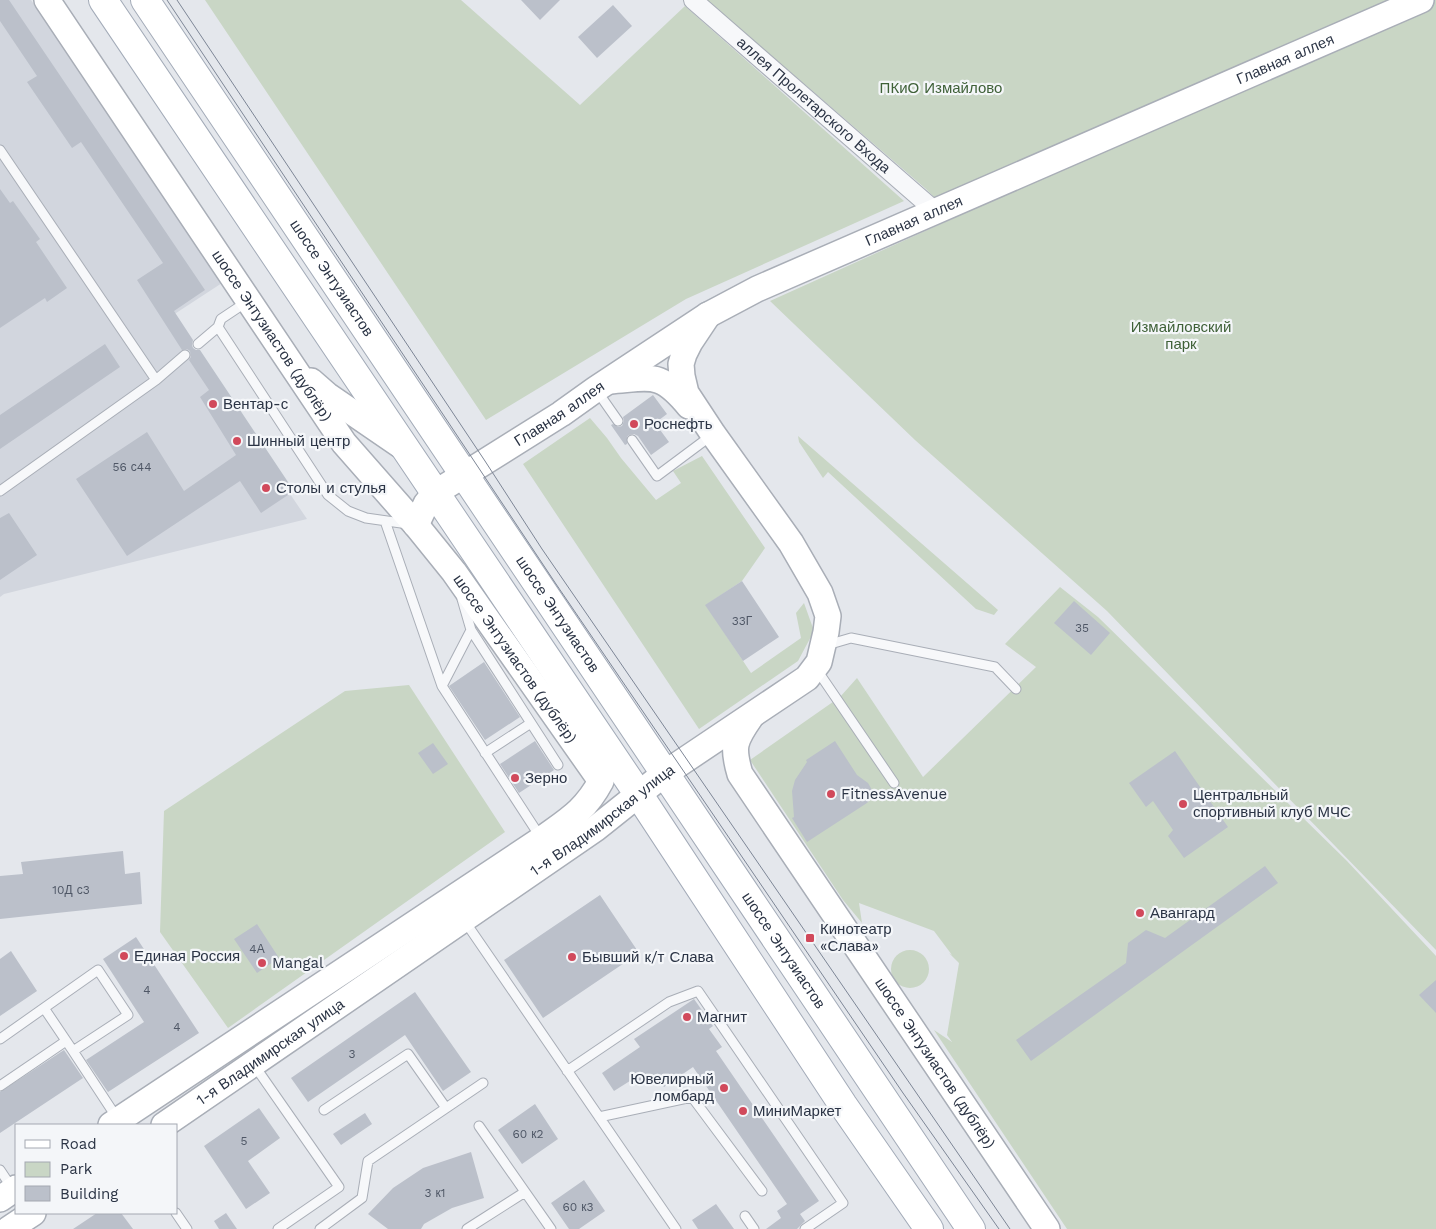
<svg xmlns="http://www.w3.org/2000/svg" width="1436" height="1229" viewBox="0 0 1436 1229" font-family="'Work Sans',sans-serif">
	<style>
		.built { fill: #d2d6de }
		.green { fill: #c9d6c5 }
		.building { fill: #bbc0ca }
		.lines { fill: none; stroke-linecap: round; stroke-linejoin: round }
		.lane-casing { stroke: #a9aeb7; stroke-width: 11 }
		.street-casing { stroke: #a9aeb7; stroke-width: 20 }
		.secondary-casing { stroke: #a9aeb7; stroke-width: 28 }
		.primary-casing { stroke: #a3abb8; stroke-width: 30 }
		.lane { stroke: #f7f8fa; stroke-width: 9 }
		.street { stroke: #f7f8fa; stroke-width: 18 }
		.secondary { stroke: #fff; stroke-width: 25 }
		.primary { stroke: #fff; stroke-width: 28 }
		.tram { stroke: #7d8696; stroke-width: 1 }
		.poi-dot { fill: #d1495b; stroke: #f4f6f9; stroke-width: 2 }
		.labels { text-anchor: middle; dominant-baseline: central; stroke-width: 4.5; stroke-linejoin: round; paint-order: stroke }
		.number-label { font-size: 12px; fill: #4f5766 }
		.street-label { font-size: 15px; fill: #2b3445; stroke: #f4f6f9 }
		.park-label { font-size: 15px; fill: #3f6138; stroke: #f4f6f9 }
		.poi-label { font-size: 15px; fill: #2b3445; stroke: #f4f6f9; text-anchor: start }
	</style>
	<rect width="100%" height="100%" fill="#e4e7ec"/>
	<path class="built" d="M0,0H31L222,283L170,317L307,519L4,594L0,597Z"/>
	<path class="green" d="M205,0H461L580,105L685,6L904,201L686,299L486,420Z
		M707,0H1436V950L1107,611L915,440L770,301L954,218L926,189Z
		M590,418L607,438L621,458L656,500L681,483L673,471L702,456L765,548L742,581L706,605L751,673L801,638L796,613L804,603L814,631L798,661L699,729L523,464Z
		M798,436L998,610L994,615L976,609L828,472L823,478L799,442Z
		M1060,587L1098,617L1347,861L1436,956V1229H1067L934,1030L952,1042L947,1035L959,963L949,953L952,955L934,931L859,903L862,923L843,900L750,760L840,697L857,678L923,777L1036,667L1005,644Z
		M409,685L505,832L228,1028L160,932L164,811L345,691Z
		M891 969a19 19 0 1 1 38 0a19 19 0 1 1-38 0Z"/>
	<path class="building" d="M0,0H9L205,290L174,311L193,340L192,345L193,348L196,350H200L294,491L261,513L240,481L127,556L76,479L147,432L184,491L236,455L200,397L209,390L189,360L191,357L190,351L187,349L182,350L137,280L163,263L81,142L72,148L27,82L37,76L0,21Z
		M521,0H560L540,20Z
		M613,5L632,26L597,58L578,37Z
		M0,189L10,203L13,201L40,239L36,242L67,288L47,302L45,298L0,328Z
		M105,344L120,367L0,449V415Z
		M653,395L667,414L655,423L669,442L651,455L638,436L634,434L629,435L627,437V444L625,445L611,425L613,424L618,427L622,426L624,421L623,417Z
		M9,513L37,555L0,580V518Z
		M742,581L779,637L743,661L705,605Z
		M1074,601L1110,633L1091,655L1054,623Z
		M484,662L520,717L485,740L449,686Z
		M535,741L554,770L519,793L500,764Z
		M835,741L857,775L868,783L872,790L871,799L867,803L807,842L792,818L794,817L792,791L795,780L807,762L806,760Z
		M433,743L448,764L433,774L418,753Z
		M1175,751L1228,827L1184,858L1168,836L1173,830L1153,801L1146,807L1129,783Z
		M123,851L125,874L140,872L142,904L0,919V876L23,874L21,862Z
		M1265,866L1278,883L1031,1061L1016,1040L1126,963L1128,943L1146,930L1165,938Z
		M600,895L639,953L543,1018L504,960Z
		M257,924L279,958L257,973L234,939Z
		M136,937L199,1033L108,1092L86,1060L144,1022L103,959Z
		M11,951L37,991L0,1016V959Z
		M1436,980V1013L1419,995Z
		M415,992L471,1072L443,1091L405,1035L308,1102L291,1078Z
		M694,999L713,1026L709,1029L722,1047L716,1051L819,1201L800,1214L805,1221L797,1229H766L781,1218L777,1211L787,1204L693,1067L664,1087L655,1075L637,1086L633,1079L614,1091L602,1073L640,1047L634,1039Z
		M64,1050L83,1078L0,1133V1092Z
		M535,1104L558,1139L522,1164L498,1130Z
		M259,1108L280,1138L248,1161L270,1193L246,1209L204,1146Z
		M365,1113L372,1124L341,1145L333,1134Z
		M471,1152L484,1198L452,1208L424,1224L421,1229H388L368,1214L393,1188L423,1168Z
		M584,1180L605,1211L579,1229H569L551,1203Z
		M716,1204L734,1229H698L692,1220Z
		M97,1213H121L133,1229H73Z
		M226,1213L237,1229H219L214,1221Z"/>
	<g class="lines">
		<g class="lane-casing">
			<path id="lane" d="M0,150L156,380
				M248,301L221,319L218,327L328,495L348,511L366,518L408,524
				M198,344L218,327
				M597,391L618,421
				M632,440L657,476L712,435
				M0,491L156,380L185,355
				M385,521L442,686
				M462,599L471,630L442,686L541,838
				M471,630L558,765
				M827,645L851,638L995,667L1016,689
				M817,670L894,783
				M485,753L531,723
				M464,920L676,1229
				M0,1039L44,1008
				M73,1051L44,1008L98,970L128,1015L73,1051L117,1118
				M254,1065L339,1187L278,1229
				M567,1071L669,1002L698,991L843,1203L805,1229
				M0,1086L66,1041
				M324,1110L408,1054L446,1108
				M599,1117L692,1097L762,1191
				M479,1126L551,1229
				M0,1170L12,1188
				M176,1213L187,1229
				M745,1216L754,1229
				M320,1229L362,1198L368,1161L483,1083
				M467,1229L525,1192"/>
		</g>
		<g class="street-casing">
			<g id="street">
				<path id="s1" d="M693,0L934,210"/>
			</g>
		</g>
		<g class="secondary-casing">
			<g id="secondary">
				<path id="s2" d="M47,0L344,443L416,525L454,572L601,781C585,811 568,820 542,839L111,1125"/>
				<path d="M311,381L327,395L400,445"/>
				<path d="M610,381C652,378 660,371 689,406"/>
				<path id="s3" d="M416,525L426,504L435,493L561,414L596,389L708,315L757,289L1421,0"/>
				<path id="s4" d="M750,718C734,741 732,747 740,774L1047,1229"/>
				<path id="s5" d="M164,1125L595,829L664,774L807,678L819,662L826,632L828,616L820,593L791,543L713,434L686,393L682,376L681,364L684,354L690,342L708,315"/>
				<path d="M0,1199L16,1188"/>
				<path d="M9,1229L33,1213"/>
			</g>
		</g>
		<g class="primary-casing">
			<g id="primary">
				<path d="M103,0L639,795L843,1105L929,1229"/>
				<path id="s6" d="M145,0L971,1229"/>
			</g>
		</g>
		<use href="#lane" class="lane"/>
		<use href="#street" class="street"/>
		<use href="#secondary" class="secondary"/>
		<use href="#primary" class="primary"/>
		<path class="tram" d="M167,0L556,584L903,1093L999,1229
			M177,0L485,461L542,549L1010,1229"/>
	</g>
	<g class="poi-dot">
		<circle cx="213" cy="404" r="5"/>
		<circle cx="634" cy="424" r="5"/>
		<circle cx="237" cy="441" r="5"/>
		<circle cx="266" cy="488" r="5"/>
		<circle cx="515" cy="778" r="5"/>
		<circle cx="831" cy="794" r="5"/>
		<circle cx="1183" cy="804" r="5"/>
		<circle cx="1140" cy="913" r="5"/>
		<rect x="805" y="933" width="10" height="10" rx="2.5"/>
		<circle cx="124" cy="956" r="5"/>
		<circle cx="572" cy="957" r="5"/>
		<circle cx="262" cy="963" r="5"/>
		<circle cx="687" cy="1017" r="5"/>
		<circle cx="724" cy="1088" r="5"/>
		<circle cx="743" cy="1111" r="5"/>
	</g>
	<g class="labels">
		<g class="number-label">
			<text x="132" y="467">56 с44</text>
			<text x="742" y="621">33Г</text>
			<text x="1082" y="628">35</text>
			<text x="71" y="890">10Д с3</text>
			<text x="257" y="949">4А</text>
			<text x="147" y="990">4</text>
			<text x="177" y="1027">4</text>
			<text x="352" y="1054">3</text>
			<text x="528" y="1134">60 к2</text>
			<text x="244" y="1141">5</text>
			<text x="435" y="1193">3 к1</text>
			<text x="578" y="1207">60 к3</text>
		</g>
		<g class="street-label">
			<text stroke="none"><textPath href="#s3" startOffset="995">Главная аллея</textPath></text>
			<text stroke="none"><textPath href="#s1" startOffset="160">аллея Пролетарского Входа</textPath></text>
			<text stroke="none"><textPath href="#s3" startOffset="590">Главная аллея</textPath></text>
			<text stroke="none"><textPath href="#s6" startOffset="335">шоссе Энтузиастов</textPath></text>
			<text stroke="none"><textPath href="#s2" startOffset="404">шоссе Энтузиастов (дублёр)</textPath></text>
			<text stroke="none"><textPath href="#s3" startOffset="185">Главная аллея</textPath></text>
			<text stroke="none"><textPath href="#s6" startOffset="740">шоссе Энтузиастов</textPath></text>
			<text stroke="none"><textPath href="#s2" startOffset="809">шоссе Энтузиастов (дублёр)</textPath></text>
			<text stroke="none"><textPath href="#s5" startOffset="534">1-я Владимирская улица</textPath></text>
			<text stroke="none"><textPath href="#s6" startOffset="1145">шоссе Энтузиастов</textPath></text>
			<text stroke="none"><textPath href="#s5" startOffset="129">1-я Владимирская улица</textPath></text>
			<text stroke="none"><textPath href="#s4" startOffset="409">шоссе Энтузиастов (дублёр)</textPath></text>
		</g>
		<g class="park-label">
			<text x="941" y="88">ПКиО Измайлово</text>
			<text x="1181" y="327">Измайловский<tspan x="1181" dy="17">парк</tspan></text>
		</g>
		<g class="poi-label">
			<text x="223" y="404">Вентар-с</text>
			<text x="644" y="424">Роснефть</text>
			<text x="247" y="441">Шинный центр</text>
			<text x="276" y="488">Столы и стулья</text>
			<text x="525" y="778">Зерно</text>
			<text x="841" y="794">FitnessAvenue</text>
			<text x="1193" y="795">Центральный<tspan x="1193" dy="17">спортивный клуб МЧС</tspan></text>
			<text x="1150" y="913">Авангард</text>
			<text x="820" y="929">Кинотеатр<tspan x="820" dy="17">«Слава»</tspan></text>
			<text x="134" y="956">Единая Россия</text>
			<text x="582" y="957">Бывший к/т Слава</text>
			<text x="272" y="963">Mangal</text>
			<text x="697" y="1017">Магнит</text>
			<text x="714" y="1079" text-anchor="end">Ювелирный<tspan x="714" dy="17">ломбард</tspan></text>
			<text x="753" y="1111">МиниМаркет</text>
		</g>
	</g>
	<rect x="15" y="1124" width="162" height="90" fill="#f4f6f9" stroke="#a4a8b1"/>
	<rect x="25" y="1140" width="25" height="8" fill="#ffffff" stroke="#a4a8b1"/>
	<text x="60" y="1149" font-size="15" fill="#2b3445">Road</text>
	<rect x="25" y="1162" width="25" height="15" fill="#c9d6c5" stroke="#a4a8b1"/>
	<text x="60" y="1174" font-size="15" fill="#2b3445">Park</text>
	<rect x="25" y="1186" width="25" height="15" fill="#bbc0ca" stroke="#a4a8b1"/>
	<text x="60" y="1199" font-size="15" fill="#2b3445">Building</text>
</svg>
